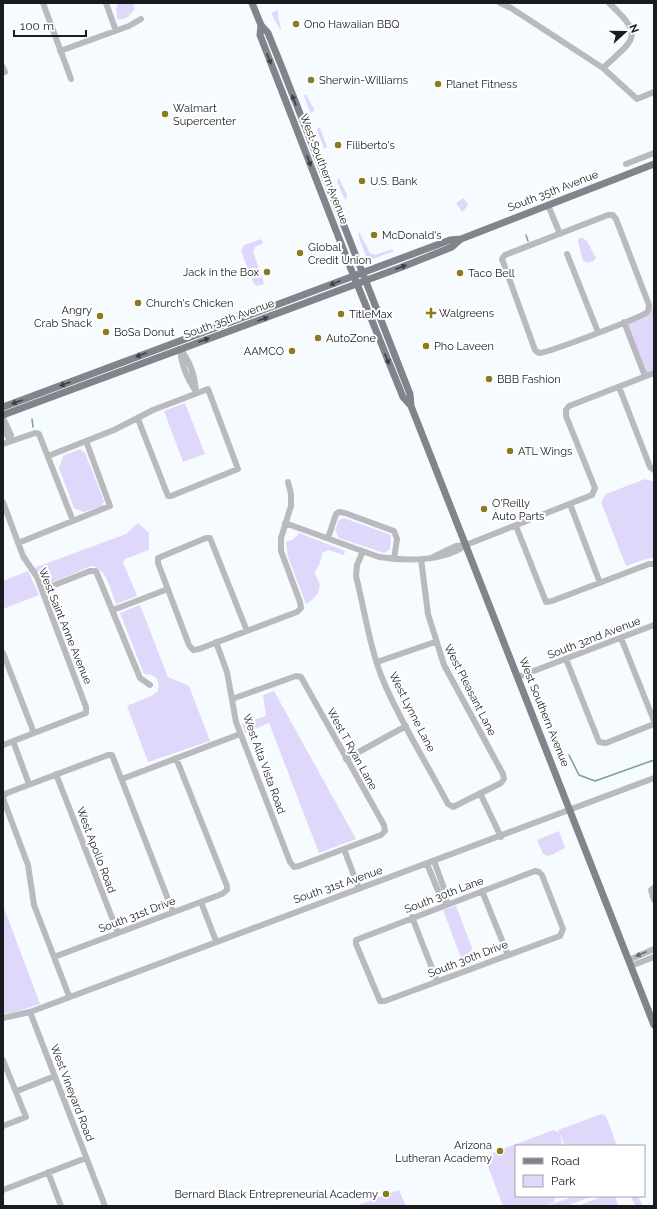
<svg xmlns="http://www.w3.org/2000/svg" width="657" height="1209" viewBox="0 0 657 1209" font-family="Raleway,sans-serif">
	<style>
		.green { fill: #dfd8fa }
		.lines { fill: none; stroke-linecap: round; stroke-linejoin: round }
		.stream { stroke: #789f99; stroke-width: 1.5 }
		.minor { stroke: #b8babe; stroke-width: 6 }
		.major { stroke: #80848b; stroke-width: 7 }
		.oneway { fill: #3d4045 }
		.oneway2 { fill: #686b6e }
		.poi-dot { fill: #8c7a1f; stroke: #fff; stroke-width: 1.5 }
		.labels { text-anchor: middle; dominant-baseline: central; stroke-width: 4; stroke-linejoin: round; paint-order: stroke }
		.poi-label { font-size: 11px; fill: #191c1f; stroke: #fff; text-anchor: start }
		.street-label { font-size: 11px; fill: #191c1f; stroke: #fff }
	</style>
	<rect width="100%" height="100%" fill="#f5fbff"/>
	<path class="green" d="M117,3H134L133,5L135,9C130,15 126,21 117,19L116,9L118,4Z
		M278,10V18L281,28L280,29L271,13Z
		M306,94L315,111L310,112L304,96Z
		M318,128H320L327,146L326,148H324L317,130Z
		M339,178L347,195L346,200L344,198L337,181Z
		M463,198L468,204L464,211L462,212L456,203Z
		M359,232L370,253L375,255L392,249L394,251L368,261L358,235Z
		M579,238H583L587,241L596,258L593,261L587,263L583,261L578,242Z
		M261,239L263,243L255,247L253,251L264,284L257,286L254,284L241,251L244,245Z
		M654,307V373L645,376L624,322Z
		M185,403L205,454L183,462L164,411Z
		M80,449L85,453L104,501L102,506L84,512L74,508L59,468L63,456Z
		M645,479L654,482V558H649L626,566L601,502L606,494Z
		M344,518L391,535L390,549L384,553L339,538L335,530L339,520Z
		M138,523L149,533V550L125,559L123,562L137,596L116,604C111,592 107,567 91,566L46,585L34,568L126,534Z
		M299,533L345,551L344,555L328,550L322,553L320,563L315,572C315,576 317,578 319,582C322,592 313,600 306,604L288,557L286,542L294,539Z
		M28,571L39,595L3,609V581Z
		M140,605L168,677L189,686L210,741L148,762L127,706L153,695L158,691C160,680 156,674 144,674L120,613Z
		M274,691L356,839L319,853L269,723L245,733L242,724L266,716L263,695Z
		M559,831L565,848L549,856L543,854L537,840Z
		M3,900L4,908L40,1004L19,1011L3,1014Z
		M456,906L477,961L464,966L443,910Z
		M602,1114L606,1116L617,1146H565L560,1134L562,1146H516V1196H556L553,1203L544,1206H503L484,1156L554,1130L559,1133L558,1130Z
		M399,1190L406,1206H355Z
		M574,1196H593L566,1206H547Z
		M604,1196H615L618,1206H577Z
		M630,1196H638L643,1206H636Z"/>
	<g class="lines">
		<path class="stream" d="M526,235L528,241
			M32,419L33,427
			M569,755L579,775L595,781L654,760"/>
		<path class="minor" d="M43,3L71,79
			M106,3L116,31
			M500,3L511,8L603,68L637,99L654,92
			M60,51L129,26L141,19
			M3,67L5,72
			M603,68C635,38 645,37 609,3
			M626,164L654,153
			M548,205L560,234
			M608,215H613L616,219L649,305C649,308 649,311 646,313C636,319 548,353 539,353L535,350L502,259L505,255Z
			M567,254L598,332
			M624,322L645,376
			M180,349C190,361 195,377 196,392
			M180,349C181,364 187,378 195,390
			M619,387L650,467L654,470
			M3,418L11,435L10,441
			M3,427L10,441
			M3,444L35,433L39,434L73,521
			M48,456L114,430L153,410L208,389L238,469L171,496H168L138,419
			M3,502L23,556L37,577L86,707V713L3,745
			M570,504L600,583
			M285,523L379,557C405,561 444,562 466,545L592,495L595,488L566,416V410L569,406L654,373
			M516,526L546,602L552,601L649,564H654
			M328,538L336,514L339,512L345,513L394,531L397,539L394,559
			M18,543L110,506L86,441
			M363,551L357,565L356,576C365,612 370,651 385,685C403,726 427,764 448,804L453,807L501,783L504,779L503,774L444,665L428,614L421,559
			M433,557L456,546L466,545
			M42,590L90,571H96L140,678L150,685
			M113,610L168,589
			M247,631L210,538H206L158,558V563L189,645L193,650L199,649L297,612L301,608L300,602L281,551V538L291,506V494L288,482
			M621,638L654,721
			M216,642L227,672L236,722L290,862L294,867L299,866L381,835L385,831L384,825L301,677L296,676L232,699
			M3,653L34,733
			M566,659L599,742L606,743L654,724
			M377,662L435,642
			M518,677L654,625
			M13,741L29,784
			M346,759L406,726
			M56,774L118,933
			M122,779L240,734
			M480,793L501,837
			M344,849L359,889
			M434,861L445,891L447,904
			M427,864L439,893L446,903
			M535,871L539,872L542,875L563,929L560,936L385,1001H380L356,944V940Z
			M654,888L651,890L654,900
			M482,891L508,955
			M201,902L216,941
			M412,917L437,981
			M54,957L222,894L227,890V886L176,758
			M629,960L654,949
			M631,966L654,957
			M69,996L34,905L28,865L4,801L3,796L7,793L108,755H112L173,912
			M30,1012L105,1206
			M3,1018L30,1012L654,778
			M3,1060L26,1117L3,1126
			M17,1091L55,1076
			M48,1172L61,1206
			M3,1190L86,1158"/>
		<path class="major" d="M252,3L261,25L268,33L281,65L410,394L411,406L654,1025
			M261,25L260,35L351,269L403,397L411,406
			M3,407L450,240L461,239L654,164
			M3,415L402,267L452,247L461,239"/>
	</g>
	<defs><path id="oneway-solid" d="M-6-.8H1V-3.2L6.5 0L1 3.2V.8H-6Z"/></defs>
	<g class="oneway">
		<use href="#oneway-solid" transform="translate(269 59) rotate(69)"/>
		<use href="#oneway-solid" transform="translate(294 100) rotate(-111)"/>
		<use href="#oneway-solid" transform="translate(309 161) rotate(69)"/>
		<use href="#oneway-solid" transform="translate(401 267) rotate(-21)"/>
		<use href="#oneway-solid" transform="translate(335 283) rotate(158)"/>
		<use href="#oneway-solid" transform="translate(263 319) rotate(-20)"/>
		<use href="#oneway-solid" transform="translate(204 340) rotate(-20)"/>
		<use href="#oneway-solid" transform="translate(141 355) rotate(159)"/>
		<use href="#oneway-solid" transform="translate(387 359) rotate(68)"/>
		<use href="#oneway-solid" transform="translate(65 384) rotate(160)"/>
		<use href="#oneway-solid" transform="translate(17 402) rotate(160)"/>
	</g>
	<use class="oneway2" href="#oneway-solid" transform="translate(641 954) rotate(158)"/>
	<g class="poi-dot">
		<circle cx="296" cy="24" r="4"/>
		<circle cx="311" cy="80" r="4"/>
		<circle cx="438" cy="84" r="4"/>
		<circle cx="165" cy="114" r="4"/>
		<circle cx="338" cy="145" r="4"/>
		<circle cx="362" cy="181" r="4"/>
		<circle cx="374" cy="235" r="4"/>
		<circle cx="300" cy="253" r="4"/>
		<circle cx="267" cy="272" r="4"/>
		<circle cx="460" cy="273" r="4"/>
		<circle cx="138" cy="303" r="4"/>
		<path d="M429 307h4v4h4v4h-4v4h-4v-4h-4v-4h4z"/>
		<circle cx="341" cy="314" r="4"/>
		<circle cx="100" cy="316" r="4"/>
		<circle cx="106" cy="332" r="4"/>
		<circle cx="318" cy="338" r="4"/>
		<circle cx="426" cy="346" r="4"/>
		<circle cx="292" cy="351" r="4"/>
		<circle cx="489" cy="379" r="4"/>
		<circle cx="510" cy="451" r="4"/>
		<circle cx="484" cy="509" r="4"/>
		<circle cx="500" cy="1151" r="4"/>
		<circle cx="386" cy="1194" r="4"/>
	</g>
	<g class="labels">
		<g class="poi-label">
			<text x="304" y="24">Ono Hawaiian BBQ</text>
			<text x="319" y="80">Sherwin-Williams</text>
			<text x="446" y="84">Planet Fitness</text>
			<text x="173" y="108">Walmart<tspan x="173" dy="13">Supercenter</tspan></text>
			<text x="346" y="145">Filiberto's</text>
			<text x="370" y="181">U.S. Bank</text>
			<text x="382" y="235">McDonald's</text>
			<text x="308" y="247">Global<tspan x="308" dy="13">Credit Union</tspan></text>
			<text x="259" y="272" text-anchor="end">Jack in the Box</text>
			<text x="468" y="273">Taco Bell</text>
			<text x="146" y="303">Church's Chicken</text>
			<text x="92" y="310" text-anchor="end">Angry<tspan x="92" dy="13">Crab Shack</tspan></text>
			<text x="439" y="313">Walgreens</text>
			<text x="349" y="314">TitleMax</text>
			<text x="114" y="332">BoSa Donut</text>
			<text x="326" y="338">AutoZone</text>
			<text x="434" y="346">Pho Laveen</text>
			<text x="284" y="351" text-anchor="end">AAMCO</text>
			<text x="497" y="379">BBB Fashion</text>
			<text x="518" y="451">ATL Wings</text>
			<text x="492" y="503">O'Reilly<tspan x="492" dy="13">Auto Parts</tspan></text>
			<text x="492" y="1145" text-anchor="end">Arizona<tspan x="492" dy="13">Lutheran Academy</tspan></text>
			<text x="378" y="1194" text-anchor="end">Bernard Black Entrepreneurial Academy</text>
		</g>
		<g class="street-label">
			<text transform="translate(324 169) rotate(69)">West Southern Avenue</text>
			<text transform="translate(553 191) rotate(-21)">South 35th Avenue</text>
			<text transform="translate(229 319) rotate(-20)">South 35th Avenue</text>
			<text transform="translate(65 626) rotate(68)">West Saint Anne Avenue</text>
			<text transform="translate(594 638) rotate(-21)">South 32nd Avenue</text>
			<text transform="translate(470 690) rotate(63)">West Pleasant Lane</text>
			<text transform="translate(412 712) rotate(63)">West Lynne Lane</text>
			<text transform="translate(544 712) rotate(68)">West Southern Avenue</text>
			<text transform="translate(352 749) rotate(61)">West T Ryan Lane</text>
			<text transform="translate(264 764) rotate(70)">West Alta Vista Road</text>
			<text transform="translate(96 850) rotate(69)">West Apollo Road</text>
			<text transform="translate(338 885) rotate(-19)">South 31st Avenue</text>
			<text transform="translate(444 895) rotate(-21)">South 30th Lane</text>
			<text transform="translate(137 915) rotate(-21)">South 31st Drive</text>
			<text transform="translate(468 959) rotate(-21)">South 30th Drive</text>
			<text transform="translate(72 1093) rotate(69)">West Vineyard Road</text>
		</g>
	</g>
	<rect width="657" height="1209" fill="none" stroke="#191c1f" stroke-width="8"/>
	<rect x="515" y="1145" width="130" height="52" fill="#ffffff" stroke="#a3a4a5"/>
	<rect x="523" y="1158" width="20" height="6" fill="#80848b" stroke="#a3a4a5"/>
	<text x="551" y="1165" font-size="12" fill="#191c1f">Road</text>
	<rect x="523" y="1175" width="20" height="12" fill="#dfd8fa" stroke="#a3a4a5"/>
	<text x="551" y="1185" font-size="12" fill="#191c1f">Park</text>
	<g transform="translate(625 32) rotate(69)" stroke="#ffffff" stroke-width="3" paint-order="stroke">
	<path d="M0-3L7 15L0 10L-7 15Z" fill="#191c1f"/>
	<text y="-6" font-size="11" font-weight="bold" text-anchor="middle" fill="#191c1f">N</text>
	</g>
	<path d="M14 30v6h72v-6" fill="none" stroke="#191c1f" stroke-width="2"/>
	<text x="20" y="30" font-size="12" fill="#191c1f" stroke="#ffffff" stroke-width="3" paint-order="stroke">100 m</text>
</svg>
